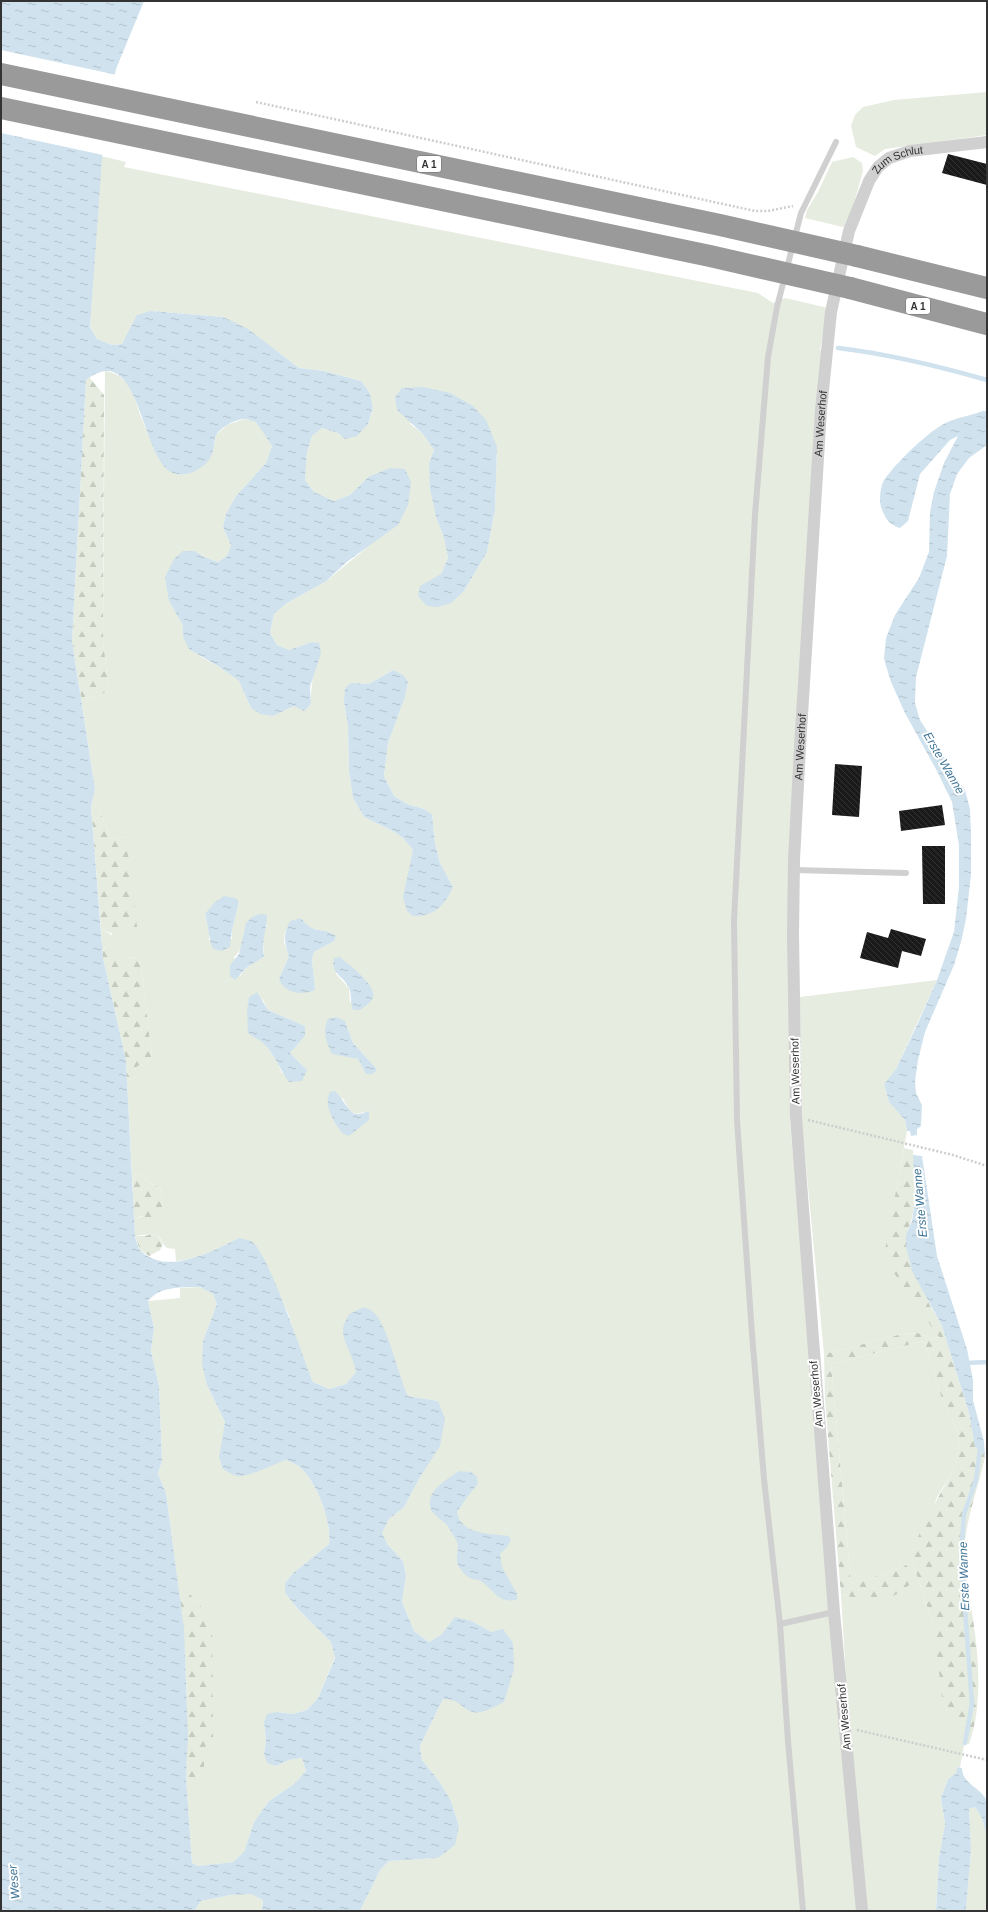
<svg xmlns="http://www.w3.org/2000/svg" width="988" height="1912" viewBox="0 0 988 1912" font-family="Arial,sans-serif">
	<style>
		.grass { fill: #e6ecdf; fill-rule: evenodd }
		.forest { fill: url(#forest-firs) }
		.water { fill: url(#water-ripples); fill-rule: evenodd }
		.pier { fill: #fff }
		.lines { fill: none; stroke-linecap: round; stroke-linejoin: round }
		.stream { stroke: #cfe2ee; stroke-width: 4.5 }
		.building { fill: url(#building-back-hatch) }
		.path { stroke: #cdcdcd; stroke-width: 2.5; stroke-dasharray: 2 2; stroke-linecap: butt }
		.lane { stroke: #d0d0d0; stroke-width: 6 }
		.street { stroke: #d0d0d0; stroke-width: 12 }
		.highway { stroke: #9a9a9a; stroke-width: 22 }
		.highway-bridge { stroke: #9a9a9a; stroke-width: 22 }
		.labels { text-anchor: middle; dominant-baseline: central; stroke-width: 4; stroke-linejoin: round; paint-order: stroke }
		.shield { fill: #fff; stroke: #707070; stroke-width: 1 }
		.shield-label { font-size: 10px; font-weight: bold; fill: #333 }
		.street-label { font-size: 11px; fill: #333; stroke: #fff }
		.water-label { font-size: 12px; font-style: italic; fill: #3f7597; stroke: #fff }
	</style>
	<defs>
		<pattern id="forest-firs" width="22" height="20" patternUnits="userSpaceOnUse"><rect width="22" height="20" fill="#e6ecdf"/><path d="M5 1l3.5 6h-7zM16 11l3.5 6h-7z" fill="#c6cbc0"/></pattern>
		<pattern id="water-ripples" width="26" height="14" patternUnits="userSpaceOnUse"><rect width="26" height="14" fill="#cfe2ee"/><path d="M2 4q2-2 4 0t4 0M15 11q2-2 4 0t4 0" fill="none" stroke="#b2c2cd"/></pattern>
		<pattern id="building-back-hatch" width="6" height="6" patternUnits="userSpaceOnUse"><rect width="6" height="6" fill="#1a1a1a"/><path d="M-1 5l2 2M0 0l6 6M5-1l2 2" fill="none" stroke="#333"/></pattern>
	</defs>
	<rect width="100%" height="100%" fill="#fff"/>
	<path class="grass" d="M987,92V135L885,149L875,156L856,147L851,126L855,115L863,107L894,100Z
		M101,156L126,162L124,167L758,293L773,303L785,298L828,308L820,350H823L790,1051V1121L857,1911H360L380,1870L389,1861L438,1858L459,1826L451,1801L439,1781L422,1760L420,1746L443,1699H454L491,1632L472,1621L442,1634L429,1642L414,1631L402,1602L406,1575L403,1561L388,1545L382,1533L389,1519L404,1507L420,1477L438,1401L408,1396L401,1382L346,1344L355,1360L356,1372L346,1384L329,1389L313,1382L300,1352L289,1316L263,1257L239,1238C220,1248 199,1259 176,1261L175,1249L167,1248C163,1245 161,1238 157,1235C154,1233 139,1235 135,1236L134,1219L164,1210L160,1188L148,1182L141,1175L132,1174L127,1081L135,1078L137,1074V1066L145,1065L152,1057L140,957L125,958L109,945L102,950L101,929L112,935L126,837L111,839L98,807H91L95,789L81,698L97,697L109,690L103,641L105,371C131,375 134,397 141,417C147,433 155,448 162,463L213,452L216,435L227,425L244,419L256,421L272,446L266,463L236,496L226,514L223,527L231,546L227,556L218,562L204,557L195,551L169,601L183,626V637L201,657L221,668L239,681L251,708L273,716L294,706L311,705C310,684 316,664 319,644L312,642L289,650L277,645L270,633L274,614L287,603L325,582L370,545L368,477L350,495L334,501L314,492L305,480L307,452L312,436L322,428L338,433L345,439L368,424L373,409L370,393L361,381L324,371L299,368L277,351L223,317L151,311L129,332L122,344L112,345L97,339L90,326ZM409,423L497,447L495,510L487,552L464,591L441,574L448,558L444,538L436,517L429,463L434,450L423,434ZM393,670L408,682L405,697L388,743L384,776L394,796L407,804L424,809L432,814L435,843L440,863L453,887L409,873L413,850L403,838L393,831L364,817L353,798L349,772L348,726L344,702L351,683L369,684ZM239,902L232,930V939L209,940V926L205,914ZM267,924L263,938L264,957L246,968L240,976L234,957C242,951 243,940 244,930ZM307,927L331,933L334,941L314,952L312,959L315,990L279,979L289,956L284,942L285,931ZM340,958L368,983L350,1003L349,988L336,974ZM262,998L268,1010L305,1026V1036L290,1053L307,1070L282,1073L276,1060L264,1043ZM345,1021L353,1043L376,1068L366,1074L358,1059L332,1053ZM342,1097L350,1111L356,1114L369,1111L342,1133Z
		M853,157L862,163L863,171L847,228L805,218L807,210L818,192L832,162Z
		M937,980L896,1069L884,1084L889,1102L905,1120L907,1131L896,1191L939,1337L932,1339L918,1333L902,1334L824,1354L802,1123L800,997Z
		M200,1287L213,1294L217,1304L203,1341L207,1385L225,1422L223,1439L267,1466L286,1460C289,1462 294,1463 297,1465C316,1478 332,1522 329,1544L292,1574L285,1583V1593L298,1609L331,1642L335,1657L318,1698L307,1710L293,1714L277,1712L264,1722L266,1740L264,1754L276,1766L289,1760L302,1758L306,1771L294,1784L269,1801L254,1822L244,1852L233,1862L198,1866L192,1863L186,1777H197L204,1770V1748L212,1619L189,1593H179L166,1493L158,1474L162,1461L159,1386L151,1351L154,1328L148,1301L180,1298V1288Z
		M924,1341L942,1399L958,1432L959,1453L951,1474L937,1497L912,1560L934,1628L954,1724L968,1725L960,1767H957L956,1773L948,1779L941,1798L945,1824L939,1858L936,1911H867L850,1742L841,1595L847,1596L906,1565L872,1578L851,1583L831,1364Z
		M975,1807L982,1818L987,1837V1911H966L971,1849L969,1809Z
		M251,1893L263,1900L262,1911H194L201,1901L231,1895Z"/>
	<path class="forest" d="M89,377L104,395L103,641L109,690L97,697L81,698L72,641L86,380Z
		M91,807H98L111,839L126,837L137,927C121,933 116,937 101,929Z
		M109,945L125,958L140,957L152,1057L145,1065L137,1066V1074L135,1078L127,1081L126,1061L103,958L102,950Z
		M904,1148L913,1150C914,1180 919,1207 906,1235L921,1290L942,1326L969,1413L975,1446L980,1448L985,1457C978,1489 965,1521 964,1554C964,1571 969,1589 971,1606C978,1649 984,1702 969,1744L965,1743L968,1725L954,1724L944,1715L934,1628L912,1560L914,1547L923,1525L951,1474L959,1453L958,1432L942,1399L924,1341L831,1364L851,1583L872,1578L906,1565L912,1571L914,1580C888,1607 874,1600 841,1595L825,1400L824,1354L902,1334L918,1333L932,1339L939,1337L894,1273L885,1250Z
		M132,1174L141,1175L148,1182L160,1188L164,1210L162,1217L149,1219L142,1216L134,1219Z
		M151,1234L157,1235L163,1244L160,1250L149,1256L140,1250L135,1236H145Z
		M179,1593H189L212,1619L213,1738L204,1748V1770L197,1777H186C188,1716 187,1654 179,1593Z"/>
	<path class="water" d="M1,1H144L116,69L105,117L90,327L97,339L112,345L122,344L137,315L151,311L223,317L248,329L299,368L324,371L361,381L370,393L373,408L368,424L357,436L345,439L338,433L322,428L312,436L307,452L305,480L314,492L334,501L350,495L368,477L390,468L405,469L411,482L408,505L398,525L348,561L325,582L287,603L274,614L270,633L277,645L289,650L312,642L319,643L321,653L310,687L311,704L304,711L294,706L273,716L260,714L251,708L239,681L221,668L189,649L183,637V626L169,601L165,577L174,559L183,551H195L204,557L218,562L227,556L231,546L223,527L226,514L236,496L266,463L272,446L256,422C252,421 248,419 244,419C236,419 219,428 216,436C214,440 215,446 213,451C210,462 203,467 193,472C187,475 179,475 173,473C140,460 141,337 86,380L72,641L95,789L91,807L103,958L126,1061L135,1236C136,1240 138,1247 140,1250C166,1277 213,1251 239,1238C243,1239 248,1240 251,1241C268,1250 303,1359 313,1382L329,1389L346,1384L356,1372C354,1357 342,1342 343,1329C343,1325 347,1319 349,1314L364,1307C366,1308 370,1309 372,1311C388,1323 398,1376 408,1396L438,1401L445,1419L440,1446L420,1477L404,1507L389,1519L382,1533L388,1545L403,1561L406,1575L402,1602L414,1631L429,1642L442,1634L455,1617L472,1621L491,1632L503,1629L513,1643L514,1669L504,1702C494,1707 479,1717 468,1710C457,1703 457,1699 443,1699L420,1746L422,1760L439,1781L451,1801L459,1826L455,1845L438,1858L389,1861L380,1870L360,1911H262L263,1900L251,1894L231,1895L201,1901L194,1911H1ZM189,1287H200L213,1294L217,1304L203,1341L202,1364L207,1385L225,1422L219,1457L223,1469C227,1471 232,1475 237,1476C247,1478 274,1464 286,1460C289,1462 294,1463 297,1465C316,1478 332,1522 329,1544L292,1574L285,1583V1593L298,1609L331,1642L335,1658L318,1698L307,1710L293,1714L277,1712L267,1714L264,1722L266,1740L264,1754L267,1763L276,1766L289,1760L302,1758L306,1771L294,1784L269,1801L254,1822L244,1852L233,1862L198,1866L192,1863L186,1777L188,1735L184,1629L166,1493L158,1474L162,1461L159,1386L151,1351L154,1328L148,1301C159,1288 173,1288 189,1287Z
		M423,387L450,393L473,406L486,420L497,447L495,510L487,552L464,591L451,603L438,607L427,606L418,596L420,586L441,574L448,558L444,538L436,517L430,488L429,463L434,450L423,434L397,410L395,397L402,388Z
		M983,411H987V445L969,458L957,474L950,494L947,556L916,677L915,703L920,720L965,790L970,809L971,835V874L966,919L961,942L954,965L925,1032L918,1060L915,1081L916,1093L922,1105L921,1126L917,1129V1135L911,1136L910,1131H907L905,1120L889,1102L884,1084L896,1069L917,1025L937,980L954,932L959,887V845L952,802L937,771L905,713L891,682L884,659L886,638L895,615L919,578L929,552L930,512L934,492L944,463L958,436L950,440L920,474L908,521L900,528C889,525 885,518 881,507C879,499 880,488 884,480C897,462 930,429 950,421C961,417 972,415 983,411Z
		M393,670L403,675L408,682L405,697L388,743L384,776L394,796L407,804L424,809L432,814L435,843L440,863L453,887C445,905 434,917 413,916L407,911L403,897L413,850L403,838L393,831L364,817L353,798L349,772L348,726L344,702L345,688L351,683L369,684Z
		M224,896L235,898L239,902L232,930L230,947L222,951L213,949C208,938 209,926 205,914L215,902Z
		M260,914L267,915C267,931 261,939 264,957L246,968L235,980L230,976V965L239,954L246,923L252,917Z
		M301,918C313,935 321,926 336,936L334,941L314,952L312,959L315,990C301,996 284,993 279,979L289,956C284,942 283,934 290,921Z
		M340,957C349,965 376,984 373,997C371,1003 364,1007 360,1010H353C350,1002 352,995 349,988C344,976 330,974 334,958Z
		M257,992L268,1010L305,1026V1036L290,1053L307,1070L302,1081L289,1082C280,1070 275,1055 264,1044C260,1040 253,1037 248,1033L247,1011L249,997Z
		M336,1017L345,1021L353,1043L376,1068V1071L372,1074H366L358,1059L332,1054C326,1041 322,1032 328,1019Z
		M335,1091C341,1096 350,1114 356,1114C360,1115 365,1112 369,1111V1120L349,1136L342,1133C334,1121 323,1107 330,1092Z
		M913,1155L922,1156L937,1256L967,1349L973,1380V1400L984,1442L985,1457L980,1448L975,1447L969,1413L942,1326L912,1271L906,1246V1235L912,1221L915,1200Z
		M459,1471L471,1472L477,1477L478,1484L467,1497L457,1512C461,1535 489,1533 508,1536L511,1539L508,1546L500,1554L502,1567L517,1594V1600C497,1603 495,1591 481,1581C478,1579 473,1580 470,1578C466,1576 461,1570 459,1567C453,1557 462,1548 455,1538C452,1534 450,1529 447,1525C440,1517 429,1515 430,1501C431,1488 449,1478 459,1471Z
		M957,1767L962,1768C962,1785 982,1787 987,1802C988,1810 987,1828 987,1837L982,1818L975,1807L969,1809L971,1849L966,1911H936L939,1858L945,1824L941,1798L948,1779L956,1773Z"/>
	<path class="pier" d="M1,50L117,75L107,117L103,155L1,133Z"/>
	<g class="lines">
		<path class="stream" d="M838,348C889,354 938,366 987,380
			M965,1363L987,1362
			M965,1743L972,1703L961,1555L964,1514L976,1480L980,1448L979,1443"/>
	</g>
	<path class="building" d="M948,154L987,164V185L942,173Z
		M835,764L862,766L859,817L832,815Z
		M942,805L945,825L901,831L899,811Z
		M922,846H945V904H923Z
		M891,929L926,939L921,956L902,951L898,968L860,958L867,932L888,938Z"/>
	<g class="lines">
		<path class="path" d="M256,102L755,211H768L793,206
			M808,1120L953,1155L987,1166
			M857,1730L987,1760"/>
		<path class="lane" d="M794,870L906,873
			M780,1624L834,1612
			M803,1911L788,1741L780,1624L764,1479L752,1334L737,1120L734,921L755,515L768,357L777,307L801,213L836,142"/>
		<path class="street" id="s1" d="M862,1911L834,1612L796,1117L793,935L794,860L800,747L821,410L831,312L849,231L869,181L878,167L889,158L910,151L987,142"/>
		<path class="highway" d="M857,256L987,288
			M850,288L987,324"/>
		<path class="highway-bridge" d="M1,74L720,225L857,256
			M1,108L710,256L850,288"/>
	</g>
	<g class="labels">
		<g class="shield">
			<rect x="417" y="156" width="24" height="16" rx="3"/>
			<rect x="906" y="298" width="24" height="16" rx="3"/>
		</g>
		<g class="shield-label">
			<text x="429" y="164">A 1</text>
			<text x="918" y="306">A 1</text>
		</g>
		<g class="street-label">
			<text stroke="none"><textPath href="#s1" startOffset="1778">Zum Schlut</textPath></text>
			<text stroke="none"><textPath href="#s1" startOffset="1491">Am Weserhof</textPath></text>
			<text stroke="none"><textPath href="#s1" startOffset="1167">Am Weserhof</textPath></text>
			<text transform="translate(795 1071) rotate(-91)">Am Weserhof</text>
			<text transform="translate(816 1394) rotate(-95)">Am Weserhof</text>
			<text transform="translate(844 1717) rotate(-95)">Am Weserhof</text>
		</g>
		<g class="water-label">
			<text transform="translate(944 763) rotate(60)">Erste Wanne</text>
			<text transform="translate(920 1203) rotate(-95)">Erste Wanne</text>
			<text transform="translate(964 1576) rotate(-92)">Erste Wanne</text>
			<text transform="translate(14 1882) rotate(-95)">Weser</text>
		</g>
	</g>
	<rect width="988" height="1912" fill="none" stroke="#333333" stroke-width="4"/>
</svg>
